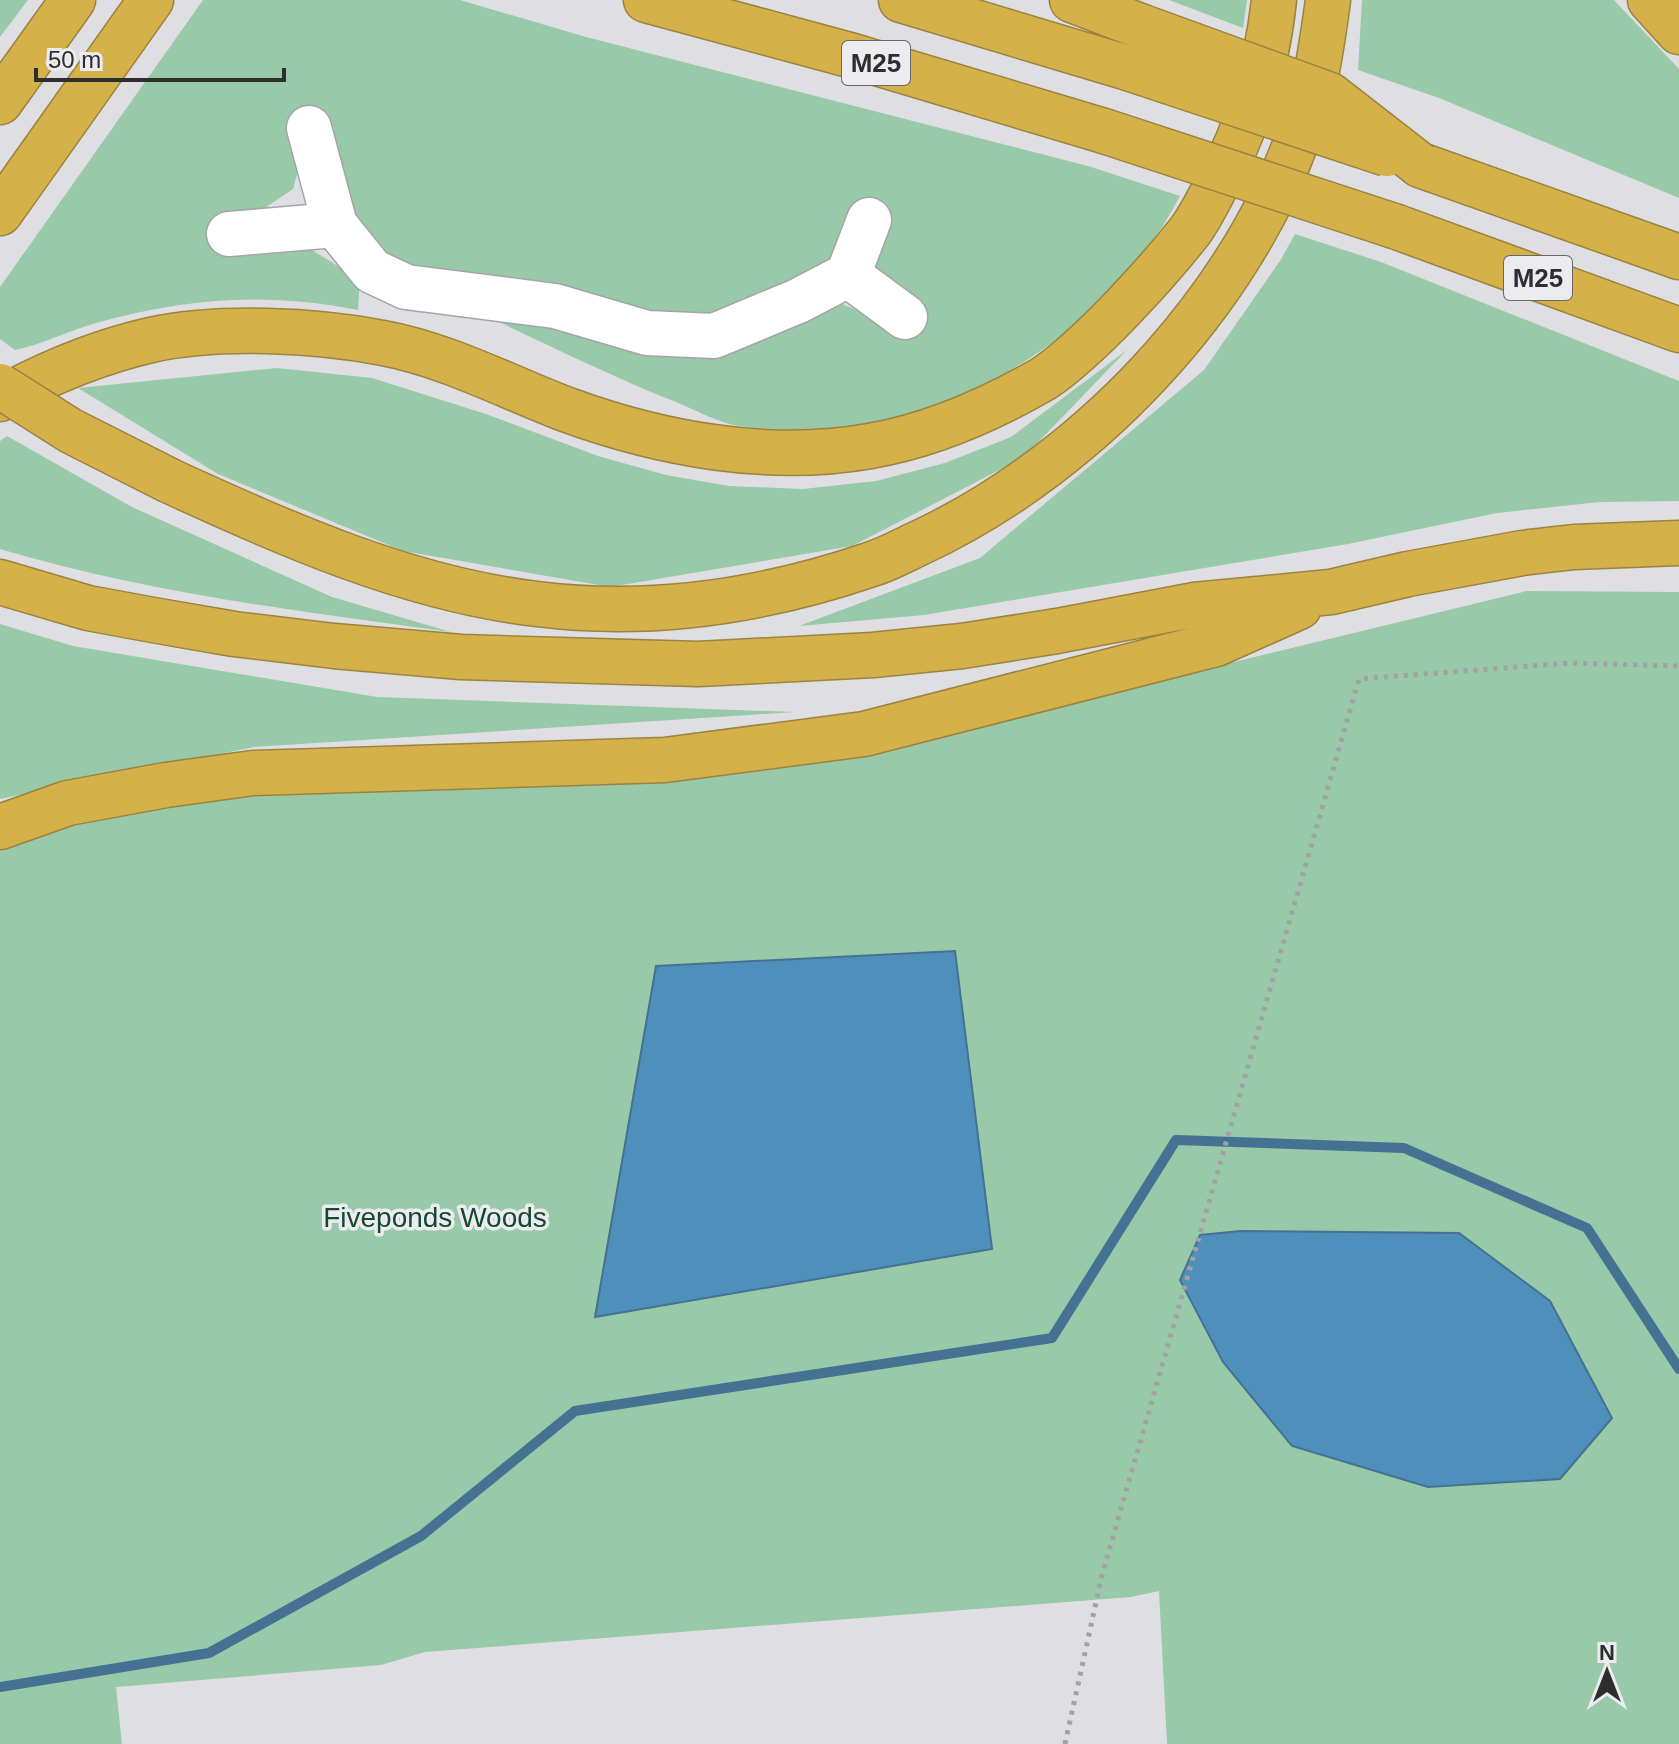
<svg xmlns="http://www.w3.org/2000/svg" width="1679" height="1744" viewBox="0 0 1679 1744" font-family="Arial,sans-serif">
	<style>
		.green { fill: #98c9a9 }
		.water { fill: #4f8fbc; stroke: #457292; stroke-width: 2 }
		.lines { fill: none; stroke-linecap: round; stroke-linejoin: round }
		.stream { stroke: #457292; stroke-width: 10 }
		.minor-casing { stroke: #a4a4a8; stroke-width: 47 }
		.highway-casing { stroke: #9b8340; stroke-width: 47 }
		.path { stroke: #a2a2a5; stroke-width: 5; stroke-dasharray: 4 6; stroke-linecap: butt }
		.minor { stroke: #fff; stroke-width: 44 }
		.highway { stroke: #d5b149; stroke-width: 44 }
		.highway-bridge-casing { stroke: #9b8340; stroke-width: 47; stroke-linecap: butt }
		.highway-bridge { stroke: #d5b149; stroke-width: 44 }
		.labels { text-anchor: middle; dominant-baseline: central; stroke-width: 7; stroke-linejoin: round; paint-order: stroke }
		.shield { fill: #ececf0; stroke: #676769; stroke-width: 2 }
		.shield-label { font-size: 26px; font-weight: bold; fill: #2e2e2f }
		.park-label { font-size: 28px; fill: #154a2e; stroke: #ececf0 }
	</style>
	<rect width="100%" height="100%" fill="#dfdfe3"/>
	<path class="green" d="M0,0H28L0,37Z
		M203,0H460L586,37L1088,166L1180,196C1100,351 912,452 739,426C718,423 696,410 676,402C603,373 532,337 461,304L664,342L840,303L884,322L819,281L705,324L382,265L304,149L293,189L262,210L301,243L360,280L358,310C263,292 189,298 96,323C68,331 43,344 15,350L0,339V287Z
		M1169,0H1247L1243,28Z
		M1362,0H1614L1679,69V198L1439,98L1358,70Z
		M1295,234L1381,262L1679,381V501L1600,502L1497,513L1348,544L924,615L799,626L980,558L1204,370L1280,261Z
		M1127,350L1023,458L852,546L610,587L403,551L218,474L78,388L277,368L372,378L486,414L598,456L666,475L729,486L803,489L876,481L945,463L1011,437Z
		M7,436L132,507L332,597L451,632C299,611 147,593 0,549V441Z
		M1527,591L1679,592V1744H1167L1159,1591L1131,1597L425,1652L381,1665L116,1687L122,1744H0V849L46,829L273,786L1015,715Z
		M0,624L73,646L377,697L795,712L254,747L0,799Z"/>
	<path class="water" d="M955,951L992,1249L595,1317L656,966Z
		M1241,1231L1459,1233L1550,1301L1612,1418L1560,1479L1428,1487L1292,1446L1223,1362L1180,1280L1200,1235Z"/>
	<g class="lines">
		<path class="stream" d="M0,1687L209,1653L421,1536L575,1411L1052,1338L1176,1140L1404,1148L1587,1228L1679,1369"/>
		<g class="minor-casing">
			<path id="minor" d="M309,128L335,225L372,271L406,287L555,306L647,333L714,336L798,301L848,275L869,220
				M229,234L335,225
				M848,275L905,317"/>
		</g>
		<g class="highway-casing">
			<path id="highway" d="M646,0L853,56L1104,131
				M901,0L1128,68
				M1072,0L1140,26
				M1650,0L1679,32
				M0,102L73,0
				M1420,165L1679,257
				M0,213L151,0
				M1397,227L1679,330
				M0,399C48,373 98,352 151,340C218,325 316,330 383,343C447,355 505,386 565,409C660,444 769,464 870,446C929,436 991,409 1043,379C1068,363 1108,324 1129,301C1150,279 1171,255 1190,231C1201,216 1209,199 1217,184C1249,125 1267,66 1274,0
				M170,481C286,534 408,589 537,604C649,618 763,601 869,565C886,560 902,551 917,544C1095,462 1263,281 1313,89C1320,59 1324,30 1328,0
				M0,582L88,608L153,620L234,634L334,646L461,657L698,664L873,655L962,646L1057,631L1194,605L1331,592L1408,574L1522,553L1574,547L1679,543
				M0,827L68,803L166,785L253,773L665,760L864,734L1216,644L1299,607"/>
		</g>
		<path class="path" d="M1065,1744L1102,1575L1359,679L1569,663L1679,666"/>
		<use href="#minor" class="minor"/>
		<use href="#highway" class="highway"/>
		<g class="highway-bridge-casing">
			<path id="highway-bridge" d="M1140,26L1330,95L1420,165
				M1128,68L1387,154
				M1104,131L1397,227
				M0,386L71,431L170,481"/>
		</g>
		<use href="#highway-bridge" class="highway-bridge"/>
	</g>
	<g class="labels">
		<g class="shield">
			<rect x="842" y="41" width="68" height="44" rx="6"/>
			<rect x="1504" y="256" width="68" height="44" rx="6"/>
		</g>
		<g class="shield-label">
			<text x="876" y="63">M25</text>
			<text x="1538" y="278">M25</text>
		</g>
		<g class="park-label">
			<text x="435" y="1217">Fiveponds Woods</text>
		</g>
	</g>
	<g transform="translate(1607 1672)" stroke="#ececf0" stroke-width="6" paint-order="stroke">
	<path d="M0-6L14 30L0 20L-14 30Z" fill="#2e2e2f"/>
	<text y="-12" font-size="22" font-weight="bold" text-anchor="middle" fill="#2e2e2f">N</text>
	</g>
	<path d="M36 68v12h248v-12" fill="none" stroke="#2e2e2f" stroke-width="4"/>
	<text x="48" y="68" font-size="24" fill="#2e2e2f" stroke="#ececf0" stroke-width="6" paint-order="stroke">50 m</text>
</svg>
